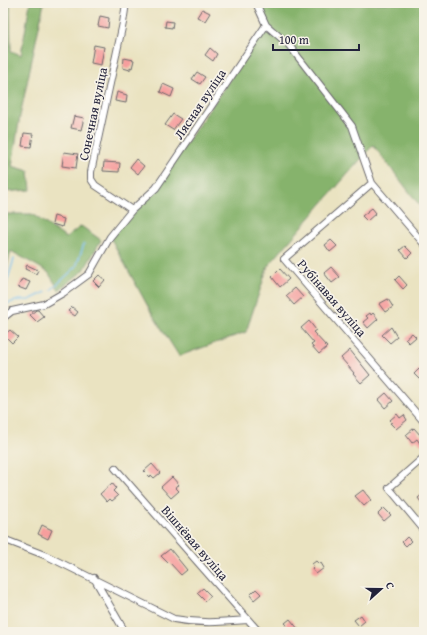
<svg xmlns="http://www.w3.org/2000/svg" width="427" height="635" viewBox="0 0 427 635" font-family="'Gentium Book Plus',serif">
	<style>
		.forest { fill: #86b36c; stroke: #546a54 }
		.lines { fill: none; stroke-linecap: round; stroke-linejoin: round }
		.stream { stroke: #76beee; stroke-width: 1.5 }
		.building { fill: #f69e9d }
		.minor-casing { stroke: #68666a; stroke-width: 8 }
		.minor { stroke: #fff; stroke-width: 6 }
		.labels { text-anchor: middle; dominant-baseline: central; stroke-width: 3.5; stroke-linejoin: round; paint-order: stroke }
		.street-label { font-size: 13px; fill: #22223b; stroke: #f7f3e8 }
	</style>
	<rect width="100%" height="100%" fill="#f7f3e8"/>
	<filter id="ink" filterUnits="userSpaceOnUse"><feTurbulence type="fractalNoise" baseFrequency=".025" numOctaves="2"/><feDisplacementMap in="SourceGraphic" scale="8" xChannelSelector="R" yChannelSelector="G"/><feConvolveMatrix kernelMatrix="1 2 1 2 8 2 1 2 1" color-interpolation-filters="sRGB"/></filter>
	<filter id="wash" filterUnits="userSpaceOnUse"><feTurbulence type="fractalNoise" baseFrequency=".012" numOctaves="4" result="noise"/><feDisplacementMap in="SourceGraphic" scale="16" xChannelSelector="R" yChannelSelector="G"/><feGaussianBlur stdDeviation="0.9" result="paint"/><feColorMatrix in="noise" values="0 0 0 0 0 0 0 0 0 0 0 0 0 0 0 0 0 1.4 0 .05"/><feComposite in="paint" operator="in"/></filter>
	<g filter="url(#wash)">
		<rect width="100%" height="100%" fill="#eae3c1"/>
		<path class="forest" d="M3,3H10L11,51L21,55L30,3H44L20,116L12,166L29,171L31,190L3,192Z
			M256,3H424V211L373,145L268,266L246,332L179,356L151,312L110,237L156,188L266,26Z
			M3,214H32L66,238L81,226L101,240L84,270L59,290L48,272L11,251L3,282Z"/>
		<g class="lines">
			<path class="stream" d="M51,290L76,267L84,244
				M3,295L14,259
				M3,305L19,300H29L46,292"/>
		</g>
		<g id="blocks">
			<path class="building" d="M202,9L210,13L205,21L197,17Z
				M100,16L109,18L108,28L98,26Z
				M166,21L173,22L172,28L165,27Z
				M94,45L104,47L101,65L91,63Z
				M210,48L217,54L213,61L205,55Z
				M124,58L134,60L132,68L130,67V70L123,68Z
				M197,72L205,77L200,84L192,79Z
				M163,84L174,89L171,97L160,92Z
				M117,92L127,95L126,103L115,101Z
				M173,114L181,119L173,130L165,125Z
				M74,116L84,118L81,130L71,128Z
				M24,133L33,134L31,147L22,146Z
				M64,152L78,154L76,168L62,166Z
				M136,159L144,166L138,174L130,167Z
				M104,162L120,163L119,172L103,171Z
				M372,208L376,213L367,221L362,216Z
				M54,216L64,219L62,227L52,224Z
				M331,240L337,246L330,252L325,245Z
				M405,246L412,253L407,258L400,250Z
				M27,265L38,270L36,274L25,269Z
				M331,267L340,277L332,283L324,273Z
				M280,269L289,279L280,287L272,277Z
				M99,275L105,280L99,287L93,281Z
				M399,276L407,285L403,289L395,280Z
				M22,279L30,282L26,290L18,287Z
				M295,288L303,297L294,305L286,296Z
				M388,299L393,307L385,312L379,304Z
				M72,307L78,312L75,316L68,311Z
				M36,310H38L44,317L37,322L30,315Z
				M370,313L371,315L373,313L378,319L368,328L363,322L368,318L366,316Z
				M309,321L316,330L313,332L327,347L319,354L311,345L314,343L301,328Z
				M391,327L397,337L390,343L382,335Z
				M10,330L18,337L12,343L4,335Z
				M412,333L416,337L409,343L405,339Z
				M350,350L370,375L361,383L353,374L354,373L341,358Z
				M419,369L424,375L419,379L414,374Z
				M386,393L393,401L385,408L378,400Z
				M397,414L400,418L404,415L407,420L396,429L390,423L392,422L390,420Z
				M414,428L421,436L424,433V442L421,445L417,439L412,443L406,435Z
				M152,464L160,473L154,478L151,475L150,477L144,471Z
				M172,477L179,485L175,487L179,491L171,498L161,487Z
				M112,483L116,488L113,491L118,496L112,501L110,499L107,502L100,494Z
				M363,490L371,500L364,506L355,496Z
				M424,493V506L418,498Z
				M384,508L391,515L384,521L378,514Z
				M42,525L52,530L48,539L38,534Z
				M407,537L411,541L406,546L402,542Z
				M170,549L187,570L181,575L169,562L168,563L161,556Z
				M316,561L319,564L321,563L324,568L316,574L312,569L314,567L312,564Z
				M203,588L211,596L205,601L197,593Z
				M256,589L261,594L254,600L250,595Z
				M361,615L365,621L359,626L354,620Z
				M290,619L299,630L297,632H280L287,625L285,623Z"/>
		</g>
	</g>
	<g filter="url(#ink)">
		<use href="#blocks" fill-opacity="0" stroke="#68666a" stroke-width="1"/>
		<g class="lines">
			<g class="minor-casing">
				<path id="minor" d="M126,3L123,23L91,172V179L95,185L132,210
					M266,25L288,44L352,126L372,183L424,244
					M372,183L284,259L424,422
					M3,318L12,311L44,304L63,293L89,274L110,237L132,210L156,188L266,25L256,3
					M424,457L389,488L424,530
					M115,468L259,632
					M3,539L47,556L174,619C201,624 222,622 248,620
					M94,578L125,632"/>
			</g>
			<use href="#minor" class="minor"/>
		</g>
	</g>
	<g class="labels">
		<g class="street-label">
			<text transform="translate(200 104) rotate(-56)">Лясная вуліца</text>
			<text transform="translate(93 114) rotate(-78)">Сонечная вуліца</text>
			<text transform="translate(332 298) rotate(49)">Рубінавая вуліца</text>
			<text transform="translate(195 543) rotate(49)">Вішнёвая вуліца</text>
		</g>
	</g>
	<rect width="427" height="635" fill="none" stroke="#f7f3e8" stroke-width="16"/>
	<g transform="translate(381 589) rotate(69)" stroke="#f7f3e8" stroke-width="3" paint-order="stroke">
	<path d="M0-3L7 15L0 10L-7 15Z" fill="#22223b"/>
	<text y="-6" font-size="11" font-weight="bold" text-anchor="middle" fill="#22223b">С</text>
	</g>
	<path d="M273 44v6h86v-6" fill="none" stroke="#22223b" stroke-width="2"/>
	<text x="279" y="44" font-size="12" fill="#22223b" stroke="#f7f3e8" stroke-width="3" paint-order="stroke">100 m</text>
</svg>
